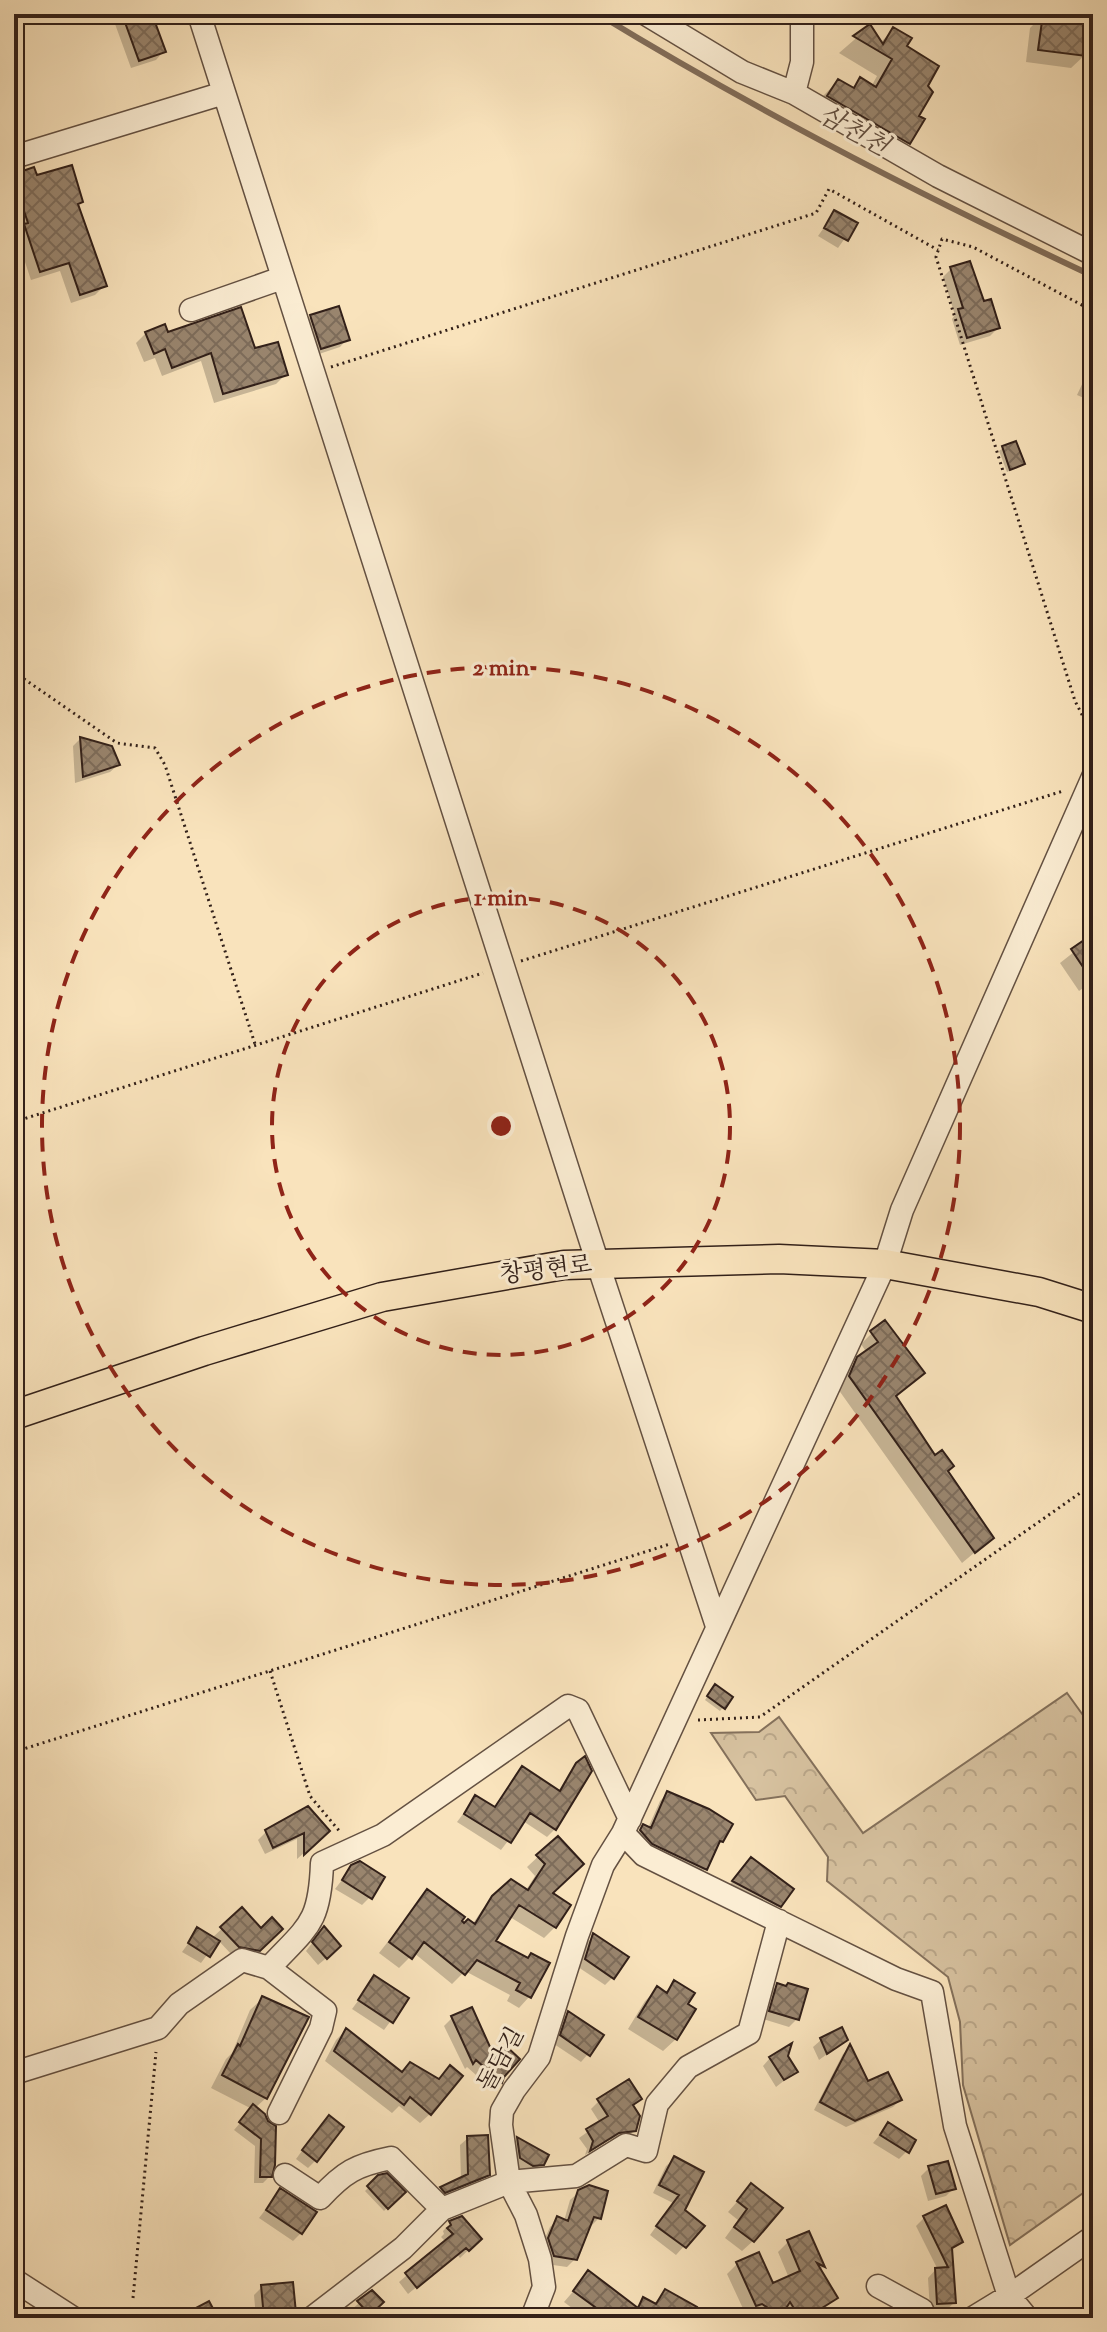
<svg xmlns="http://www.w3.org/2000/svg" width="1107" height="2332" viewBox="0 0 1107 2332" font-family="'Sorts Mill Goudy','Noto Serif KR',serif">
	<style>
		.park { fill: url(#park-crowns); stroke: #84715c; stroke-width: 2 }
		.shadow { fill: #0003 }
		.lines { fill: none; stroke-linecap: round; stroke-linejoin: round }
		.stream { stroke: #816d5a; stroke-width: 6 }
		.building { fill: url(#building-cross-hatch); stroke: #322019; stroke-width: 2 }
		.minor-casing { stroke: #645142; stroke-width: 25 }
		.major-casing { stroke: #322019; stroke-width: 31 }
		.path { stroke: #322019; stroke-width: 3; stroke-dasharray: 2 4; stroke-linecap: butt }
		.minor { stroke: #fbedd3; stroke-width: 22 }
		.major { stroke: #f9e3bc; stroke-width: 28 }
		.ring { fill: none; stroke: #8f2418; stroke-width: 4; stroke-dasharray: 14 10 }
		.labels { text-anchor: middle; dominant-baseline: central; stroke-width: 6; stroke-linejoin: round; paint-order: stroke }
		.street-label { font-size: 24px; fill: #322019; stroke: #fbedd3 }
		.water-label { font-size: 26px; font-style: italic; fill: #604d3f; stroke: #fbedd3 }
		.centre { fill: #8f2418; stroke: #fbedd3; stroke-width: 4 }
		.ring-label { font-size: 24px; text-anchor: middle; font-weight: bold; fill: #8f2418; stroke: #fbedd3; stroke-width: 6; stroke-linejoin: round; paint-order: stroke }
	</style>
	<defs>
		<pattern id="park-crowns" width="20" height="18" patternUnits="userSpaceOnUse" patternTransform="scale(2)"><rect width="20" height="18" fill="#d7c2a0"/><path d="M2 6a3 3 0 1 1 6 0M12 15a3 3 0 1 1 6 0" fill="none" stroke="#b9a689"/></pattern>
		<pattern id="building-cross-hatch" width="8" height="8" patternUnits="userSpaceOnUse" patternTransform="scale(2)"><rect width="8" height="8" fill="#99856e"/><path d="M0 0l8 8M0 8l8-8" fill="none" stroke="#7d6c5a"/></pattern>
	</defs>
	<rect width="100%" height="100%" fill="#f9e3bc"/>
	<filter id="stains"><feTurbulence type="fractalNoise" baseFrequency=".0025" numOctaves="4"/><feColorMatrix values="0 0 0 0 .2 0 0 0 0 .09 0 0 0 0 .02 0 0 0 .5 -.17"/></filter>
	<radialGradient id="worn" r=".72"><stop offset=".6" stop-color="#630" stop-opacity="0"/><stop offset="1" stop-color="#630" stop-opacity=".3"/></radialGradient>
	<path class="park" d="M1067,1693L1093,1729V2186L1010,2245L963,2085L960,2022L948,1977L827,1881L828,1857L785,1796L756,1800L711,1733L759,1732L779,1717L863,1833Z"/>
	<path class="shadow" d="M128,14H150L163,52L156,60L131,68L115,24Z
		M1036,14H1071L1073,26L1078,14H1093V25L1088,23L1085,55L1071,68L1026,62L1030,28L1037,21Z
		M869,27L880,43L893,30L925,86L909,143L893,158L822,97L838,81L851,89L860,80L871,87L877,76L839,53Z
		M14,176L35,177L81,202L77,206L105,285L95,295L71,303L60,271L31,280L14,229Z
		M835,212L855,224L838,248L818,236Z
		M951,269L982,304L998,328L990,336L960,345L952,319L955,315L943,277Z
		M311,316L347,339L340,347L313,356L303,324Z
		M146,333L166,334L254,351L286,374L276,384L214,403L201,361L162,376L155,358L144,362L136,343Z
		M1093,361V402L1077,395Z
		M1003,448L1022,464L1007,472L999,451Z
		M80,739L118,765L110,772L75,783L73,746Z
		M1093,937V981L1079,991L1060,963Z
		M872,1333L922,1373L894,1397L992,1538L962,1563L838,1389L846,1371L867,1353L861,1344Z
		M712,1690L731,1698L720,1711L705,1700Z
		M577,1764L555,1829L547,1837L523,1821L501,1850L457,1822L475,1798L493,1809L523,1769L558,1792L569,1773Z
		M668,1793L730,1825L705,1869L697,1877L633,1839L643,1826L648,1828L660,1801Z
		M307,1809L320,1839L297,1859V1839L265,1854L258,1840L266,1832Z
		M558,1838L550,1894L555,1927L544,1938L510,1917L494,1942L529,1997L519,2008L507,2001L510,1995L465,1971L452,1984L414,1953L399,1968L379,1953L427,1892L464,1925H472L482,1910L511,1881L526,1890L535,1876L527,1867Z
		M751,1859L779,1905L771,1913L726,1889Z
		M352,1867L370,1897L362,1905L335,1889Z
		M242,1910L261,1931L281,1929L251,1958L231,1954L218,1940L201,1963L182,1952L198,1930L212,1938Z
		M323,1929L331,1954L318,1965L306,1951Z
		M593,1936L612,1978L605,1985L578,1967L586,1944Z
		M375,1978L407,1999L384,2030L352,2009Z
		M675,1983L685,2005L676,2039L663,2051L628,2029L645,2001L657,1989L664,1993Z
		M777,1985L797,2019L789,2027L763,2019L770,1993Z
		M263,1998L266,2098L255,2108L270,2176L263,2183H254L255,2146L234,2130L252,2109L211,2088L226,2059L232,2053L250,2010Z
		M568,2013L588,2054L581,2062L554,2044L561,2021Z
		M452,2018L502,2076L493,2090L467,2067L465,2069L444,2026Z
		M346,2030L430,2114L420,2123L399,2106L392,2113L325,2061L336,2040Z
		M821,2040H846L819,2060L813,2047Z
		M850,2048L867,2084L900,2100L893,2107L846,2127L814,2110L843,2054Z
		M786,2056L795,2072L776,2087L763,2066L770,2058Z
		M639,2099L631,2107L635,2130L626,2138L609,2140L585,2155L587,2149L579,2138L600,2123L591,2109L599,2101Z
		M321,2125L316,2160L308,2168L296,2159Z
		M888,2125L907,2151L899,2159L873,2143Z
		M468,2138L488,2174L479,2182L437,2199L434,2196L441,2189L461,2179L460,2145Z
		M517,2139L547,2156L534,2172L524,2173L513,2166L510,2147Z
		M674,2159L682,2211L702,2226L676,2255L650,2235L673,2203L653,2193L666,2166Z
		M929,2168L954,2188L946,2196L928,2201L921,2176Z
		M379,2177L403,2192L384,2211L365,2191Z
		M751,2186L753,2241L742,2251L725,2238L738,2220L728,2212Z
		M280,2191L301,2233L293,2241L259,2218Z
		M579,2192H606L599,2218L591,2226L588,2225L575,2259L567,2267L546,2264L541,2247L550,2227L558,2219L564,2221L570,2200Z
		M924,2218L961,2242L951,2251L954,2303L946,2310L930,2311L928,2278L937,2268L916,2226Z
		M451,2223L480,2239L460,2258L457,2254L408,2294L399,2282L446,2242L441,2237L444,2234L443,2231Z
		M808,2233L823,2267L819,2271L834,2299L809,2318H784L781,2313L776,2318H759L751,2313L746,2315L727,2274L737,2264L772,2286L789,2278L778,2252L788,2242Z
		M589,2273L635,2308L644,2300L653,2305L665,2291L689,2318H585L564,2302Z
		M262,2287L294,2312L288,2318H256L254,2295Z
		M372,2292L381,2302L365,2318H358L351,2310Z"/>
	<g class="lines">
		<path class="stream" d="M598,14C757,111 924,197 1093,276"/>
	</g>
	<path class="building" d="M122,14H152L166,52L139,61Z
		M1043,14L1091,18L1086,56L1038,50Z
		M870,24L883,44L893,27L912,38L907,46L939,66L928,86L933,92L919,116L925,119L910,144L827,96L838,79L854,88L860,77L876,87L892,59L853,36Z
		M72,165L83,202L78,204L107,286L80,295L69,263L40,272L24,224L28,223L14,181V174L34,167L37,175Z
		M834,210L858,223L848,241L824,228Z
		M970,261L984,301L991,299L1000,328L967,338L958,309L963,308L950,267Z
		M339,306L350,340L321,349L310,315Z
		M241,307L255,348L278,342L288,375L223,394L211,353L172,368L165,349L154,354L145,332L165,324L168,332Z
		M1016,441L1025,464L1010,470L1002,446Z
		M80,737L112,746L120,765L83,777Z
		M1093,934V982L1071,949Z
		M885,1320L925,1373L896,1396L935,1455L942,1450L954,1466L948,1471L994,1538L975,1553L849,1376L857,1357L878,1342L870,1331Z
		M715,1684L733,1697L725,1709L707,1696Z
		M585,1756L592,1771L556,1830L530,1813L511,1843L464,1814L475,1795L495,1807L522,1766L560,1791L576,1763Z
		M667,1791L709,1809L733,1824L723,1842L720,1841L707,1870L652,1844L640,1830L643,1824L651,1828Z
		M308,1806L330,1831L304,1855V1833L273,1848L265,1830Z
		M558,1836L584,1864L553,1893L571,1905L556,1928L519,1905L496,1941L528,1958L531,1953L550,1963L531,1998L516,1990L520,1983L477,1960L465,1975L424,1942L412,1959L389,1942L427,1889L465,1917L462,1921L464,1923L468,1919L475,1924L492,1896L511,1879L528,1890L545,1864L536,1855Z
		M751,1857L794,1889L781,1907L732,1881Z
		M360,1861L385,1877L372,1899L342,1880L351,1865Z
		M242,1907L261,1928L272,1917L283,1929L260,1951L239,1947L220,1927Z
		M324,1926L341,1946L327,1959L312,1942Z
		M197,1927L220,1941L210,1957L188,1943Z
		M593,1933L629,1957L614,1979L585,1959Z
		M374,1975L409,1998L393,2023L358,2000Z
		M674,1980L695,1993L688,2004L696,2009L677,2040L638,2017L657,1986L667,1993Z
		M777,1983L786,1986L788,1983L808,1989L799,2020L769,2011Z
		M262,1996L309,2017L267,2099L222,2075L238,2044L240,2046Z
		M472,2007L495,2058L506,2046L520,2059L504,2077L502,2083L476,2060L473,2064L451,2016Z
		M568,2011L604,2035L590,2056L560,2035Z
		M842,2027L848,2040L827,2054L820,2038Z
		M346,2028L402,2072L410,2062L439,2079L450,2065L463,2076L431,2115L410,2097L404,2105L334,2051Z
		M792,2043L788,2056L798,2072L784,2080L769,2057Z
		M850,2044L868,2081L888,2072L902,2100L855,2121L820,2102Z
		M629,2079L642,2099L633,2105L640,2116L636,2131L619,2133L590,2151L593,2141L586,2129L608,2116L597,2099Z
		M253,2104L265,2114L268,2121L276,2126L275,2165L272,2177H260L261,2139L239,2122Z
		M329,2115L344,2127L317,2162L302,2150Z
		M888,2122L916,2140L909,2153L880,2135Z
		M488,2135L490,2175L445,2193L440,2187L468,2174L467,2136Z
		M517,2137L549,2155L544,2165L533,2166L520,2158Z
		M674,2156L704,2172L685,2210L705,2226L686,2248L656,2226L679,2195L659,2185Z
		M948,2161L956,2189L936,2194L928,2166Z
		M387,2173L406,2192L388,2209L367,2186L378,2175Z
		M751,2183L783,2208L754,2242L734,2227L747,2209L737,2201Z
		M589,2185L608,2191L601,2219L594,2217L577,2260L554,2256L548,2238L557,2216L568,2221L578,2190Z
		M280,2188L317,2212L302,2234L266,2210Z
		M946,2205L963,2242L952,2248L956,2303L937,2304L935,2268L948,2267L923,2216Z
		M462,2216L482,2239L469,2251L466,2248L417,2288L405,2273L453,2234L447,2228L451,2225L449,2221Z
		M809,2231L825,2267L817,2263L838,2298L806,2318H800L790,2302L781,2316L762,2304L756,2306L736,2262L759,2252L773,2283L800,2271L787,2240Z
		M588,2270L638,2308L643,2297L656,2304L665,2289L697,2307L692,2318H610L573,2291Z
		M293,2282L296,2313L284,2314V2318H264L261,2285Z
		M372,2290L384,2302L370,2315L357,2301Z
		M209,2301L218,2318H177Z"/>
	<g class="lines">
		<g class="minor-casing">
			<path id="minor" d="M199,14L598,1264L717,1626
				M646,14L742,72L794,93
				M802,14V62L794,93L938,176L1093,254
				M14,157L224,93
				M191,310L282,278
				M623,1833L644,1855L896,1979L932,1992L955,2126L1009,2296L973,2318
				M269,1968L325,2011L321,2028L279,2113
				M14,2073L158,2028L179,2004L242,1960L269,1968C308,1926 320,1924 322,1863L383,1835L568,1706L578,1710L630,1819
				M285,2175L320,2198C344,2172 356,2165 391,2158L442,2209
				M14,2280L73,2318
				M878,2286L922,2310L925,2318
				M312,2318L403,2248L442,2209L509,2182L576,2176L626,2145L646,2151L657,2104L688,2067L749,2033L779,1921
				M532,2318L544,2287L540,2259L526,2215L509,2182L501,2125L502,2111L514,2090L539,2057L577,1936L603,1865L623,1833L885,1264L902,1210L1093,777
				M1027,2318L1009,2296L1093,2237"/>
		</g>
		<g class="major-casing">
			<path id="major" d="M14,1415L204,1351L382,1297L564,1265L779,1259L885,1264L1039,1292L1093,1309"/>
		</g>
		<path class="path" d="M1093,311L973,247L942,239L936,257L1075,701L1093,736
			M331,367L816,213L829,189L938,250
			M14,672L117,743L155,748L165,765L255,1044
			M521,961L1063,791
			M14,1122L483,973
			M270,1671L310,1796L341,1833
			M698,1720L760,1717L1093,1484
			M14,1752L670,1544
			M133,2298L156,2052"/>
		<use href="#minor" class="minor"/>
		<use href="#major" class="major"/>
	</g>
	<g class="ring">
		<circle cx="501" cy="1126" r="229"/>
		<circle cx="501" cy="1126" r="459"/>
	</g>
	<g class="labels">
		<g class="street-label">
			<text transform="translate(546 1271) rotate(-7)">창평현로</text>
			<text transform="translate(502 2060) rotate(-61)">돌담길</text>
		</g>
		<g class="water-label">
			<text transform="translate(853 132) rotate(29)">삼천천</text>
		</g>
	</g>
	<circle cx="501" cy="1126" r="12" class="centre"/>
	<g class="ring-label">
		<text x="501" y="675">2 min</text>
		<text x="501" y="905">1 min</text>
	</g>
	<rect width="1107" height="2332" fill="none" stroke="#f9e3bc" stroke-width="48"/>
	<rect x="16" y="16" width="1075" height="2300" fill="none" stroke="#322019" stroke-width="4"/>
	<rect x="24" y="24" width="1059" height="2284" fill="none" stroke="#322019" stroke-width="2"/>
	<rect width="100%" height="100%" filter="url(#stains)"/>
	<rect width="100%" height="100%" fill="url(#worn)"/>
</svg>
